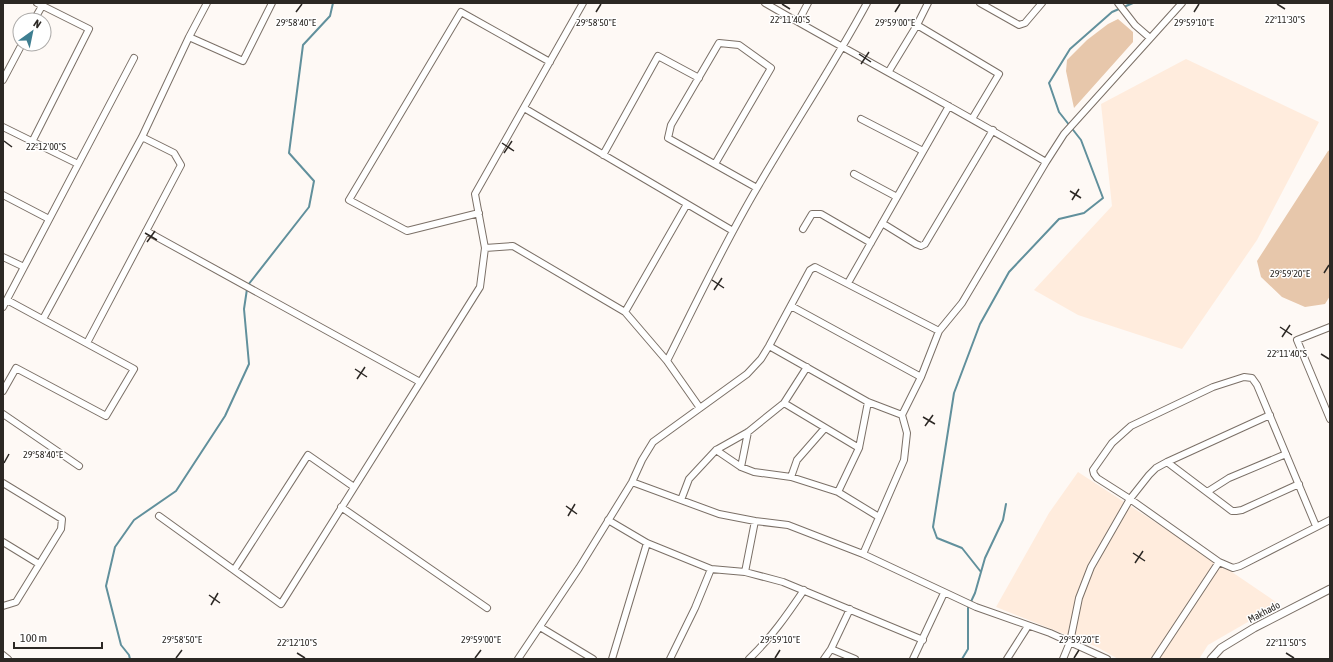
<svg xmlns="http://www.w3.org/2000/svg" width="1333" height="662" viewBox="0 0 1333 662" font-family="'Asap Condensed',sans-serif">
	<style>
		.built { fill: #ffecdd }
		.green { fill: #e7c7ab }
		.lines { fill: none; stroke-linecap: round; stroke-linejoin: round }
		.stream { stroke: #61909c; stroke-width: 2 }
		.minor-casing { stroke: #7b7067; stroke-width: 8 }
		.tertiary-casing { stroke: #7b7067; stroke-width: 9 }
		.minor { stroke: #fff; stroke-width: 6 }
		.tertiary { stroke: #fff; stroke-width: 7 }
		.ticks { fill: none; stroke: #2c2824; stroke-width: 1.5 }
		.labels { text-anchor: middle; dominant-baseline: central; stroke-width: 3; stroke-linejoin: round; paint-order: stroke }
		.street-label { font-size: 10px; fill: #2c2824; stroke: #fff }
		.ticks-label { font-size: 10px; text-anchor: middle; fill: #2c2824; stroke: #fff; stroke-width: 3; stroke-linejoin: round; paint-order: stroke }
	</style>
	<rect width="100%" height="100%" fill="#fef9f5"/>
	<path class="built" d="M1186,59L1319,122L1257,240L1182,349L1078,315L1034,290L1112,206L1101,104Z
		M1078,472L1229,570L1279,604L1208,645L1199,659H1118L1097,647L996,607L1049,513Z"/>
	<path class="green" d="M1118,19L1133,32V42L1074,108L1066,71L1067,60L1087,40L1108,24Z
		M1330,150V296L1325,304L1305,307L1282,297L1261,277L1257,261L1328,151Z"/>
	<g class="lines">
		<path class="stream" d="M248,285L309,207L314,181L289,153L303,45L330,16L333,3
			M981,572L985,558L1003,520L1006,504
			M130,659L129,655L121,645L106,586L115,547L134,520L176,491L225,416L249,364L244,309L247,289
			M962,659L968,649V608L975,593L981,572L962,548L937,538L933,527L954,393L980,324L1009,272L1059,219L1084,213L1103,198L1081,140L1059,112L1049,83L1070,49L1112,12L1133,3"/>
		<g class="minor-casing">
			<path id="minor" d="M765,3C858,57 954,107 1046,162
				M980,3L1019,25L1025,23L1042,3
				M1118,3L1135,25L1150,38
				M34,20L42,6
				M798,22L808,3
				M917,25L999,74L972,119
				M189,37L243,61L272,3
				M889,71L917,25L928,3
				M3,80L22,44
				M524,108L733,231
				M861,119L923,151
				M3,127L78,164
				M32,142L89,29L37,3
				M603,155L658,56L699,78
				M715,164L771,68L739,45L719,43L671,125L668,138L757,188
				M854,174L897,197
				M3,195L49,219
				M479,213L407,231L349,200L461,12L550,62
				M882,223L916,244L921,246L925,244L993,130
				M803,229L812,214H821L871,243
				M146,231L420,382
				M485,248L513,246L625,312L687,204
				M3,257L24,267
				M848,283L949,106
				M791,306L921,377
				M3,307L134,58
				M625,312L667,361
				M43,319L142,137L189,37L207,3
				M1330,327L1297,340L1330,419
				M939,331L962,303L1046,162L1064,134L1182,3
				M87,343L181,165L174,153L142,137
				M769,346L868,402L902,415
				M3,391L16,368L106,416L134,369L7,300
				M784,403L859,448
				M700,408L667,361C696,303 724,244 757,188C793,126 833,66 867,3
				M3,414L79,466
				M716,450L741,467L754,472L791,477L838,492L879,517
				M1167,462L1232,511H1236L1242,510L1299,484
				M741,467L748,432
				M791,477L797,460L825,428
				M632,482L719,514L755,521L788,525L863,554L976,607L1050,633L1107,659
				M3,483L62,519L61,529L16,602L3,606
				M838,492L859,448L868,402
				M1207,492L1229,478L1286,454
				M681,500L689,479L716,450L748,432L784,403L807,367
				M341,507L487,608
				M159,516L281,604L480,287L485,248L475,194L583,3
				M608,520L647,543L711,569L745,572L783,582L923,640
				M1316,526L1257,385L1252,378L1244,377L1213,387L1131,426L1112,443L1093,470L1094,474L1097,478L1130,499L1219,562L1233,568L1240,566L1330,520
				M3,542L39,564
				M234,570L308,455L354,487
				M745,572L755,521
				M540,627L593,659
				M831,649L855,659
				M3,655L8,659
				M518,659L579,568L632,482L642,460L653,442L747,374L761,359L769,346L810,270L815,267L939,331L921,377L902,415L907,433L904,460L863,554
				M612,659L647,543
				M670,659L695,608L711,569
				M749,659C771,638 787,615 804,590
				M824,659L831,649L850,609
				M913,659L944,593
				M1007,659L1028,626
				M1063,659L1070,642L1079,598L1091,567L1130,499L1149,475L1156,468L1167,462L1270,415
				M1155,659L1219,562"/>
		</g>
		<g class="tertiary-casing">
			<path id="tertiary" d="M1211,659L1221,648L1254,628L1330,589"/>
		</g>
		<use href="#minor" class="minor"/>
		<use href="#tertiary" class="tertiary"/>
	</g>
	<path class="ticks" d="M782,4L790,9M1277,4L1285,9M296,12L302,4M596,12L601,4M895,12L900,4M1194,12L1199,4M859,54L871,62M861,64L869,52M4,141L12,147M502,143L514,151M504,153L512,141M1070,191L1081,198M1072,200L1079,189M145,233L157,240M147,242L155,231M1324,273L1329,265M712,280L724,288M714,290L722,278M1280,327L1292,335M1282,337L1290,325M1321,354L1329,359M355,369L367,377M357,379L365,367M923,417L935,424M925,426L933,415M4,463L9,454M566,506L577,514M568,516L575,504M1133,553L1145,561M1135,563L1143,551M209,595L220,603M211,605L218,593M297,653L305,658M1286,653L1294,658M176,658L182,650M475,658L481,650M775,658L780,650M1074,658L1079,650"/>
	<g class="labels">
		<g class="street-label">
			<text transform="translate(1264 612) rotate(-28)">Makhado</text>
		</g>
	</g>
	<g class="ticks-label">
		<text x="790" y="23">22°11'40"S</text>
		<text x="1285" y="23">22°11'30"S</text>
		<text x="596" y="26">29°58'50"E</text>
		<text x="895" y="26">29°59'00"E</text>
		<text x="1194" y="26">29°59'10"E</text>
		<text x="296" y="26">29°58'40"E</text>
		<text x="46" y="150">22°12'00"S</text>
		<text x="1290" y="277">29°59'20"E</text>
		<text x="1287" y="357">22°11'40"S</text>
		<text x="43" y="458">29°58'40"E</text>
		<text x="182" y="643">29°58'50"E</text>
		<text x="481" y="643">29°59'00"E</text>
		<text x="780" y="643">29°59'10"E</text>
		<text x="1079" y="643">29°59'20"E</text>
		<text x="297" y="646">22°12'10"S</text>
		<text x="1286" y="646">22°11'50"S</text>
	</g>
	<rect width="1333" height="662" fill="none" stroke="#2c2824" stroke-width="8"/>
	<g transform="translate(32 32) rotate(33)"><circle r="19" fill="#ffffff" stroke="#aba9a7"/>
	<path d="M0-3L7 15L0 10L-7 15Z" fill="#3e7e91"/>
	<text y="-6" font-size="11" font-weight="bold" text-anchor="middle" fill="#2c2824">N</text>
	</g>
	<path d="M14 642v6h88v-6" fill="none" stroke="#2c2824" stroke-width="2"/>
	<text x="20" y="642" font-size="12" fill="#2c2824" stroke="#ffffff" stroke-width="3" paint-order="stroke">100 m</text>
</svg>
